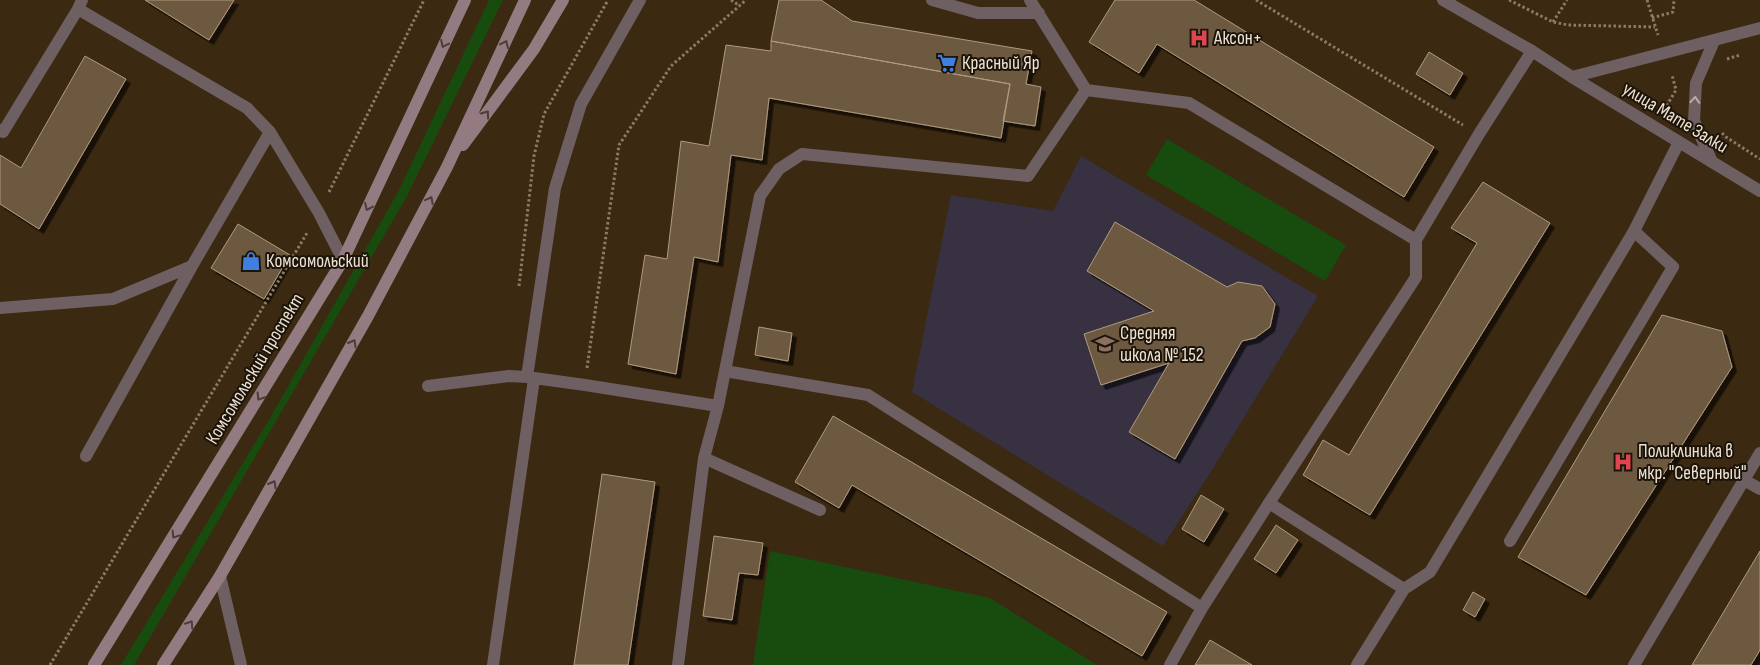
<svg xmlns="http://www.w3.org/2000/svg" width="1760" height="665" viewBox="0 0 1760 665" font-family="'Sofia Sans Condensed',sans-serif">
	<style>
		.education { fill: #373142 }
		.green { fill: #184c0e }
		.building { fill: #6d5940; stroke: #b09a7f; filter: url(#shadow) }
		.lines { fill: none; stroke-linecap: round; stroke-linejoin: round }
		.path { stroke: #8b7b68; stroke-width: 3; stroke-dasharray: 2.5 2.5; stroke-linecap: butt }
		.service { stroke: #6e5f63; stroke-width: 12 }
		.minor { stroke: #6e5f63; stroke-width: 12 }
		.tertiary { stroke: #6e5f63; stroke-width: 12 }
		.secondary { stroke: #937b81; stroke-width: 12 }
		.oneway { stroke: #4c3d39 }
		.oneway2 { stroke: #bbaea7 }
		.labels { text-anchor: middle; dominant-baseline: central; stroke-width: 4; stroke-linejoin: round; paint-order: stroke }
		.poi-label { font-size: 19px; fill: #eee2d4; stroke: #1c1409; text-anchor: start }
		.street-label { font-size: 19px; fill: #eee2d4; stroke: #1c1409 }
	</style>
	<defs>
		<filter id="shadow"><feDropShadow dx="4.5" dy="4.5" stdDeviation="0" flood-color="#0009"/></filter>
	</defs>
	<rect width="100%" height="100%" fill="#3b2911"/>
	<path class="education" d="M1081,156L1318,296L1212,470L1163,546L912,392L951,195L1053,211Z"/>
	<path class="green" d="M489,0H503L406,198L134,665H121L270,418L399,190Z
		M1167,139L1346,245L1325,281L1146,175Z
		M770,551L990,598L1097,665H753Z"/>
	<path class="building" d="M145,0H234L209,40Z
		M779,0H821L852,21L1032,51L1026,84L1041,87L1035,126L1003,121L1010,84L771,41Z
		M1115,0H1194L1434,147L1404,197L1157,44L1139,73L1089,42Z
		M771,41L1010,84L1001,138L769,98L762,160L731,155L718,262L694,257L676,374L628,364L645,255L667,259L681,141L709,146L726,45L771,51Z
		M1429,52L1463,73L1450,95L1416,74Z
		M85,56L126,79L39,229L0,204V155L21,168Z
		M1483,182L1550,223L1370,515L1303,475L1323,440L1349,455L1477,243L1451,228Z
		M1115,222L1227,287L1238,282L1262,286L1275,304L1270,327L1255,338L1242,341L1175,459L1129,432L1169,363L1101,385L1084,334L1154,311L1087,271Z
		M238,224L290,255L264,299L211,268Z
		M1662,315L1722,331L1732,367L1586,595L1518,557Z
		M759,327L792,333L788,361L755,355Z
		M833,416L1167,612L1142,656L852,485L839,508L795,482Z
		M602,474L655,482L628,665H574Z
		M1201,495L1224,509L1204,542L1182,529Z
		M1276,525L1298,540L1276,573L1254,559Z
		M714,536L763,543L758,575L739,573L732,620L703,616Z
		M1760,551V650L1751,665H1692Z
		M1473,592L1485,599L1475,617L1463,610Z
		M1210,640L1252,665H1195Z"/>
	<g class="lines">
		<path class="path" d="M731,0L740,6
			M1256,0L1463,125
			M1509,0L1553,22L1568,25L1655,27
			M1647,0L1658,35
			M1652,18L1673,12L1674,0
			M1553,22L1567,0
			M1727,59L1740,55
			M1664,110L1676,90L1672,75
			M1722,133L1726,137L1760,159
			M329,192L424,0
			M519,286L534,156L544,114L608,0
			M587,368L619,145L671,66L746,0
			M50,665L307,233"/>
		<path class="service" d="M82,0L78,9L247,108L270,132L319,213L343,260
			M640,0L581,104L555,188L527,377L585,385L718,406
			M932,0L978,13H1039
			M1030,0L1086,90L1189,103L1416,240
			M0,130L3,132L78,9
			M0,308L113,299L192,266L270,132
			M725,371L868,395L1202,608
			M428,386L509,376L527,377
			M86,456L192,266
			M704,458L820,510
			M1510,541L1673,267L1634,231
			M220,576L241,665
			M493,665L534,379
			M678,665L704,458L718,406L760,196L779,169L802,154L1028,176L1086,90
			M1170,665L1202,608L1269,503"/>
		<path class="minor" d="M1712,162L1694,121L1696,83L1714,41
			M1744,480L1760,489
			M1404,589L1269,503L1416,277V240L1479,134L1532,51
			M1357,665L1404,589L1430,572L1634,231L1679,142
			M1634,665L1760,453"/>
		<path class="tertiary" d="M1443,0L1532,51L1572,77L1760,191
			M1572,77L1760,28"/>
		<path class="secondary" d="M463,145L534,49L563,0
			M94,665L343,260L465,0
			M163,665L220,576L368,316L447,167L525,0"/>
	</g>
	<defs><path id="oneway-chevron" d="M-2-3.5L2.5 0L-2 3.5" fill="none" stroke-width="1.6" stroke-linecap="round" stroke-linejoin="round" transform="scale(1.25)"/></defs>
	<g class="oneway">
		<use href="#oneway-chevron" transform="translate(444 44) rotate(115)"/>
		<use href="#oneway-chevron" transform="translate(505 44) rotate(-65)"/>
		<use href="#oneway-chevron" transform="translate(486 114) rotate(-54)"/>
		<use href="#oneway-chevron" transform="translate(430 200) rotate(-62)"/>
		<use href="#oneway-chevron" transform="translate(368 207) rotate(115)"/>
		<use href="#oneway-chevron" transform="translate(353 343) rotate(-60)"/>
		<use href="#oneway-chevron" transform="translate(260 397) rotate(122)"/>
		<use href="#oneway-chevron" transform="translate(273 484) rotate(-60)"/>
		<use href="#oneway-chevron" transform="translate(175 535) rotate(122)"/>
		<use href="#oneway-chevron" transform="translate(190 624) rotate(-57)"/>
	</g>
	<use class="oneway2" href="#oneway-chevron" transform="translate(1695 100) rotate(-86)"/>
	<defs>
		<g id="hospital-bare" transform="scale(1.5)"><path d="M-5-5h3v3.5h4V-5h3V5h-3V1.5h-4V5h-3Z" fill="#e0444e" stroke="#1c1409" stroke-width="2.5" paint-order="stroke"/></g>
		<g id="supermarket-bare" transform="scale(1.5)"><path d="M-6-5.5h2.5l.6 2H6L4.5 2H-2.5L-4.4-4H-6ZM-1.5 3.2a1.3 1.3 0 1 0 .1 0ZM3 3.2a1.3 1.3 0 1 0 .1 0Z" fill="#3f7fe0" stroke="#1c1409" stroke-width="2.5" paint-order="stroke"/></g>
		<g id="shop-bare" transform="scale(1.5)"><path d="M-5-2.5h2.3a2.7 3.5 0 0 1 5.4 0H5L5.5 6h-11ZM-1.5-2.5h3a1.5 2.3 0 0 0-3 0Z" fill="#3f7fe0" stroke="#1c1409" stroke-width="2.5" paint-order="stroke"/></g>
		<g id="school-bare" transform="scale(1.5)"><path d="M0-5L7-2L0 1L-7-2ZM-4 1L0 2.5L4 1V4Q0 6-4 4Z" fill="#8d6e63" stroke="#1c1409" stroke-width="2.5" paint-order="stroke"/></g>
	</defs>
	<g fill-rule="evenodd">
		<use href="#hospital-bare" x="1199" y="38"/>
		<use href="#supermarket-bare" x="947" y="63"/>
		<use href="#shop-bare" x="251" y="261"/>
		<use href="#school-bare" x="1105" y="344"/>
		<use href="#hospital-bare" x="1623" y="462"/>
	</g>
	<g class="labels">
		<g class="poi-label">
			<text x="1214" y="38">Аксон+</text>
			<text x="962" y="63">Красный Яр</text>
			<text x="266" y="261">Комсомольский</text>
			<text x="1120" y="333">Средняя<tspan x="1120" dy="22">школа № 152</tspan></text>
			<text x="1638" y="451">Поликлиника в<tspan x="1638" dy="22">мкр. "Северный"</tspan></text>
		</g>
		<g class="street-label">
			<text transform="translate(1675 118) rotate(31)">улица Мате Залки</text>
			<text transform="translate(255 369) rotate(-59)">Комсомольский проспект</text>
		</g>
	</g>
</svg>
